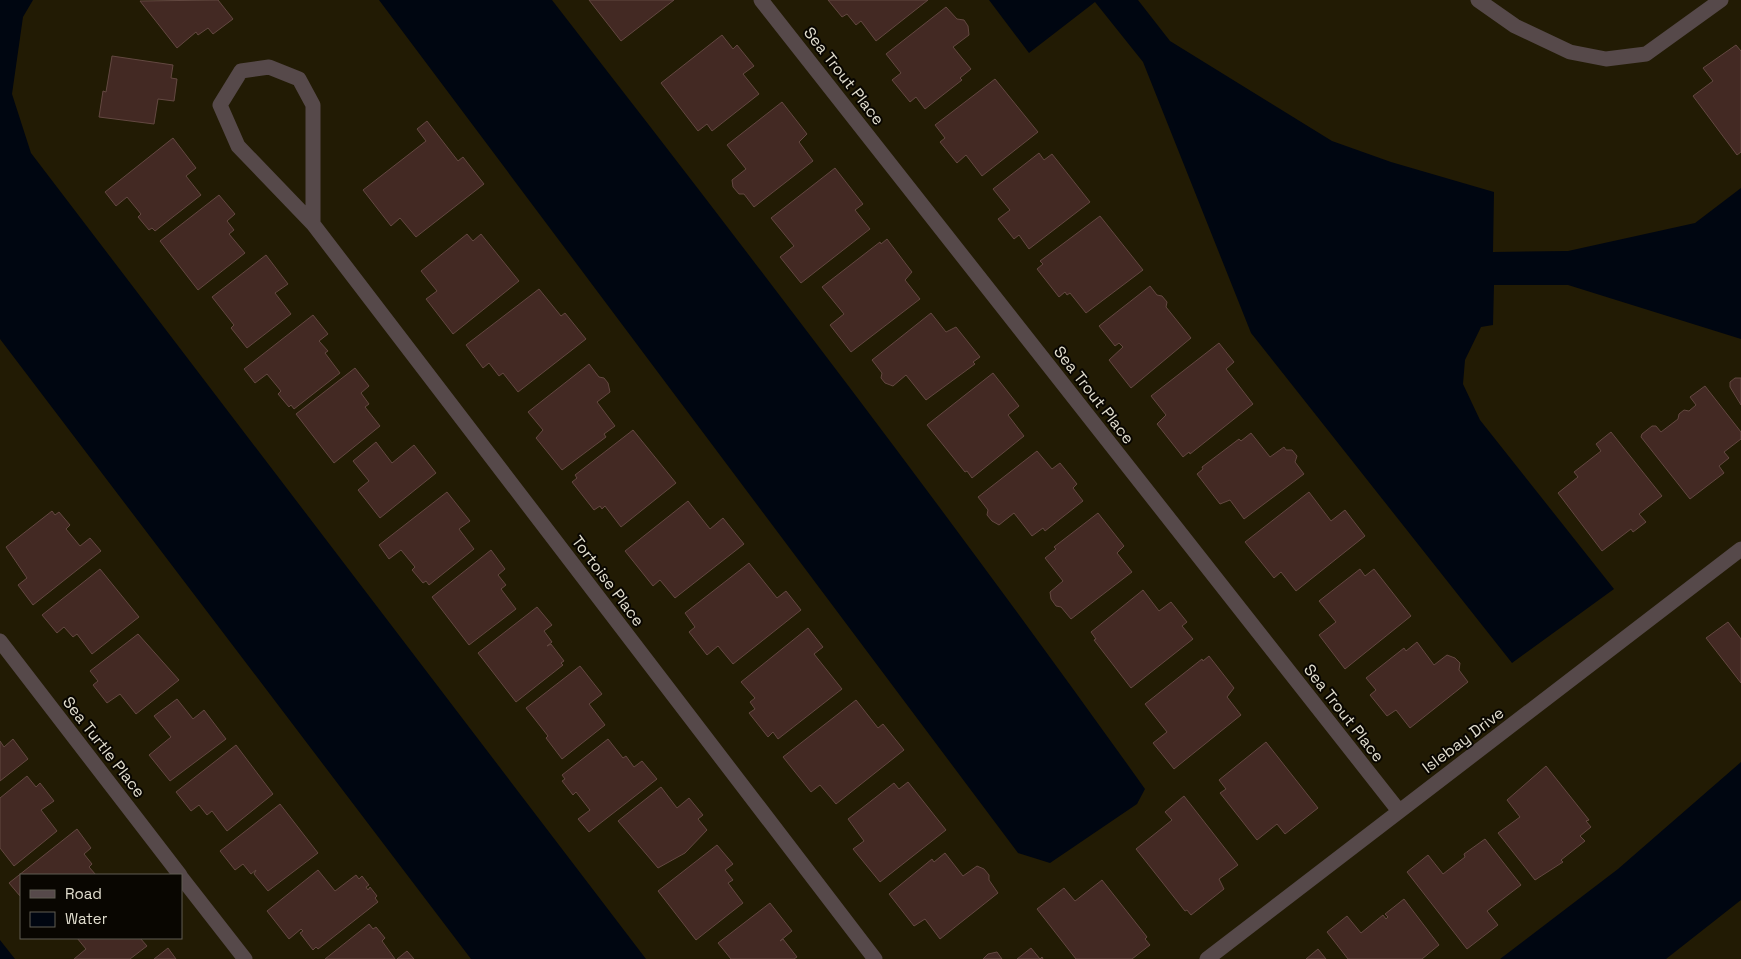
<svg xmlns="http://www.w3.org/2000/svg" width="1741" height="959" viewBox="0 0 1741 959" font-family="'Space Grotesk',sans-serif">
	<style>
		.water { fill: #000611 }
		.building { fill: #432923; stroke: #634841 }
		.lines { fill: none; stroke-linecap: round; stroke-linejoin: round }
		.minor { stroke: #56494a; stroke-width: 15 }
		.labels { text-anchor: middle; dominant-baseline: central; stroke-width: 4; stroke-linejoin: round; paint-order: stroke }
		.street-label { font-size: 16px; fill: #e2decf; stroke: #090601 }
	</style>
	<rect width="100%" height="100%" fill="#221b04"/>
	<path class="water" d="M0,0H33L23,17L12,94L31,153L646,959H471L0,339Z
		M379,0H552C754,260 954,521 1145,789L1137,804L1050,863L1018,853Z
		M989,0H1138L1170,41L1332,141L1391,162L1494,192L1493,252L1568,251L1695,223L1741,188V339L1568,285H1494L1493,325L1481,327L1465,360L1463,384L1480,420L1614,589L1512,663L1251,333L1143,62L1095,2L1029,53Z
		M1741,762V900L1666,959H1500L1618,869Z
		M0,940L15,959H0Z"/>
	<path class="building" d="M218,0L233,19L213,34L208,28L198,35L196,32L177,48L140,1Z
		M589,0H674L621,41Z
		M828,0H928L876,41L861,21L856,25L847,14L842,17Z
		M946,7L957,19L964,20L968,26L969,35L953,47L971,69L960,78L962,80L925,109L916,97L910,102L892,80L901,73L886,54Z
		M722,35L733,49L737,45L754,66L743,74L759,94L712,131L707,124L698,131L661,83Z
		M1736,45L1741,51V152L1737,155L1693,96L1713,81L1703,68Z
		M112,56L173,65L171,78L177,79L174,101L158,99L154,124L99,117L103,91L106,92Z
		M995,79L1038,132L982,176L966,155L957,163L940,142L945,138L935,125Z
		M782,102L807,134L799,142L813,161L754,207L744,194H739L733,187L732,180L746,169L727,145Z
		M427,121L458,161L463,157L484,184L416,237L400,218L391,226L363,190L426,141L417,129Z
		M173,138L196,168L186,176L201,195L155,231L152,228L149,230L138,217L141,214L127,197L116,206L105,192Z
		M1039,153L1044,160L1052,154L1090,202L1029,249L1019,235L1014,239L998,219L1010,210L993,189Z
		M835,168L863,204L855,210L870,229L801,283L780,257L794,246L771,218Z
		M219,195L235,214L227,221L234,230L229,234L245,253L198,290L160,241Z
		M1100,216L1143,270L1086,313L1070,293L1067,295L1065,292L1059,297L1037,269L1043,264L1040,261Z
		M467,234L473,241L481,234L519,281L453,334L426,299L437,291L421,271Z
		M887,239L912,272L905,280L920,299L851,352L830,325L844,314L822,287L880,242L881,244Z
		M266,255L288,284L275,293L291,314L247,348L231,328L234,325L212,297Z
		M1150,286L1157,295L1162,296L1167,302L1166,307L1191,338L1131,388L1109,360L1123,347L1119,343L1115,346L1099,326Z
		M539,289L561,316L565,313L586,339L518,392L503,373L499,376L489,363L483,368L466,345Z
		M931,313L946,332L956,327L980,357L973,362L975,364L926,400L906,375L893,386L885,383L881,378L882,373L872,360Z
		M313,315L328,334L319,341L328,351L325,353L340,373L294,409L291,405L289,407L278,394L281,391L267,374L255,383L244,369Z
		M1219,343L1234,362L1226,369L1253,404L1190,454L1189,452L1183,457L1157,424L1166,415L1151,396Z
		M589,364L599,377L604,378L608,383L610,392L597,402L615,426L604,434L606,437L562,470L536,438L543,430L528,412Z
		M355,368L369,386L361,393L369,404L365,407L380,426L334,463L296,414Z
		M993,373L1019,406L1008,415L1024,436L972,478L967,471L965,472L927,425Z
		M1735,378H1741V405L1730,387V382Z
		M1705,386L1741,432V439L1724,452L1729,458L1719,466L1724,473L1690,499L1641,437L1642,434L1652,426H1656L1661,432L1678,419L1679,414L1684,410L1689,411L1696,405L1690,397Z
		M633,430L676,483L621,527L605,506L602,509L600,506L594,510L572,482L577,478L575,475Z
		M1611,432L1662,496L1639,514L1646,522L1633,532L1631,529L1602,551L1558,493L1578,477L1574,472L1601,451L1596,444Z
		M1251,433L1270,457L1284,447L1286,450H1292L1297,456L1295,462L1304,474L1244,519L1230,500L1220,504L1197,474L1203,469L1202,467L1239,439L1241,441Z
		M376,442L392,463L414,445L436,473L380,518L358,490L369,481L353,461Z
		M1037,451L1052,469L1060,463L1077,484L1073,488L1083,501L1045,531L1043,528L1032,536L1014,513L999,525L992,521L987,515L988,510L978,497Z
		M447,492L470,521L459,529L474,549L429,585L426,581L423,583L412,570L415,567L401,550L389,559L379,545Z
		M1309,492L1331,521L1345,510L1365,536L1296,591L1281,572L1274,578L1245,542Z
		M688,501L710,529L723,518L744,544L675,598L660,580L653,586L625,551Z
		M52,511L55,515L59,512L70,525L66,529L80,546L90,538L101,551L33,605L18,585L27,578L6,547Z
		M1098,513L1124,546L1117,553L1132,572L1071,619L1061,607L1056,606L1051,599L1050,592L1063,581L1045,558L1056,549L1054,547Z
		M491,550L505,569L498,575L506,585L501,589L516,609L469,645L432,597Z
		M749,563L777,598L786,591L801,610L733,664L718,646L707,655L689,632L695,627L685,613Z
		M100,569L139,617L92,654L77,634L73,637L64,627L57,633L42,615Z
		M1360,569L1365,576L1374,569L1411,616L1345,669L1319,635L1336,622L1319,601Z
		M1143,590L1159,611L1171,602L1187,622L1182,626L1193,639L1131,688L1094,640L1096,639L1091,632Z
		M537,607L552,625L544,631L552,642L547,646L551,644L564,661L561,663L563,665L516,702L478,653Z
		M1728,622L1741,639V683L1706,638Z
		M808,628L823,647L814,654L842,689L778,739L773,732L768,737L749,713L755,709L750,702L755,698L741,682Z
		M138,634L179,680L136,714L120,694L107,703L93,685L98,681L90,671Z
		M1417,642L1434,665L1447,655L1455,658L1460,663L1459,670L1468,682L1410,728L1396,710L1387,716L1370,695L1376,690L1366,678L1404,648L1406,651Z
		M1209,656L1234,688L1227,697L1241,715L1174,769L1153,743L1167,732L1145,704L1202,659L1203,661Z
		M580,666L602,694L589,704L605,725L562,759L546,738L548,736L526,708Z
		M177,699L193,719L204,710L226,739L170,781L149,755L171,737L154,716Z
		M856,700L878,728L883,724L904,750L836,804L820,785L811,792L783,757Z
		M13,739L28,759L0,781V741L4,747Z
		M608,739L623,758L626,756L634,767L642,761L657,779L589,832L578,819L590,810L576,792L573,795L562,781L565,779L562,775Z
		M1266,742L1318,808L1285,834L1277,824L1257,840L1220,793L1226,789L1219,780Z
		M236,745L273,794L227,831L212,811L207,815L199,805L191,811L176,792Z
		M1546,766L1589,820L1586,821L1591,827L1580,836L1585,841L1561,860L1563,862L1535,880L1498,833L1520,817L1507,800Z
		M27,776L36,787L40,783L54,801L41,810L57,831L14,866L0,848V798Z
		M908,782L946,830L880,882L853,849L864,841L848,819L894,783L899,789Z
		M661,787L677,808L689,798L703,815L698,819L707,830L685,853L658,868L618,821Z
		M1184,796L1238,865L1219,879L1224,889L1191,915L1187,910L1185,911L1136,849L1172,820L1165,812Z
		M280,804L318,853L268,891L254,874L256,870L251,874L243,864L235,870L220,851Z
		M77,829L91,848L84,854L92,864L89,867L96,875H21L20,896L9,883Z
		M1485,839L1521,885L1487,911L1498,925L1467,949L1407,872L1428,855L1443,874L1465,857L1464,854Z
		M717,845L733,864L725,870L733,880L728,883L743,903L696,940L658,891Z
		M945,853L963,876L977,866L984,869L989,875V880L998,893L940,939L925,919L914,926L889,894L932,859L934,862Z
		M318,870L335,891L356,875L359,879L362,876L369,885L366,887L368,890L370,887L377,896L375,898L378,902L318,949L316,947L313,950L300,933L303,931L301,929L289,939L267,911Z
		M1102,880L1147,937L1145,939L1150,945L1132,959H1076L1037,909L1064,888L1075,901Z
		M1404,899L1439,945L1422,959H1348L1327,932L1347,916L1361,933L1383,915L1386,919L1388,917L1385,914Z
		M770,903L792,931L780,941L783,939L797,957L794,959H731L718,943Z
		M369,924L373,929L376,927L385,938L382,941L395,959H325Z
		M77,938H140L147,946L130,959H74L86,949Z
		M168,948L176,959H154Z
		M1031,948L1040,959L1042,957L1043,959H1017Z
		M1318,949L1326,959H1306Z
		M407,951L414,959H397Z
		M997,952L1002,959H983L988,954Z"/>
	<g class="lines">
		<path class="minor" d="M761,0L1399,811
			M1478,0L1515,26L1570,52L1606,59L1646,54L1721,0
			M313,224V105L299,79L269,67L241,71L220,105L238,146L313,224L875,959
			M0,641L180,875
			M181,877L245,959
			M1207,959L1741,549"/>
	</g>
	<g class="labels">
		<g class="street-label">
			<text transform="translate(844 76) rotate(52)">Sea Trout Place</text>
			<text transform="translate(1094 395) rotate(52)">Sea Trout Place</text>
			<text transform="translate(608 581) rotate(53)">Tortoise Place</text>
			<text transform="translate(1344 713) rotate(52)">Sea Trout Place</text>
			<text transform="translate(1463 740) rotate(-37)">Islebay Drive</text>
			<text transform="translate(104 747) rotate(52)">Sea Turtle Place</text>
		</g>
	</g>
	<rect x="20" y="874" width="162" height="65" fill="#090601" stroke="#605c53"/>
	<rect x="30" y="890" width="25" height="8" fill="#56494a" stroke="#605c53"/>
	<text x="65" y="899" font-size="15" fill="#e2decf">Road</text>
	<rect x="30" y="912" width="25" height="15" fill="#000611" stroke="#605c53"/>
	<text x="65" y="924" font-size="15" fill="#e2decf">Water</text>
</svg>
